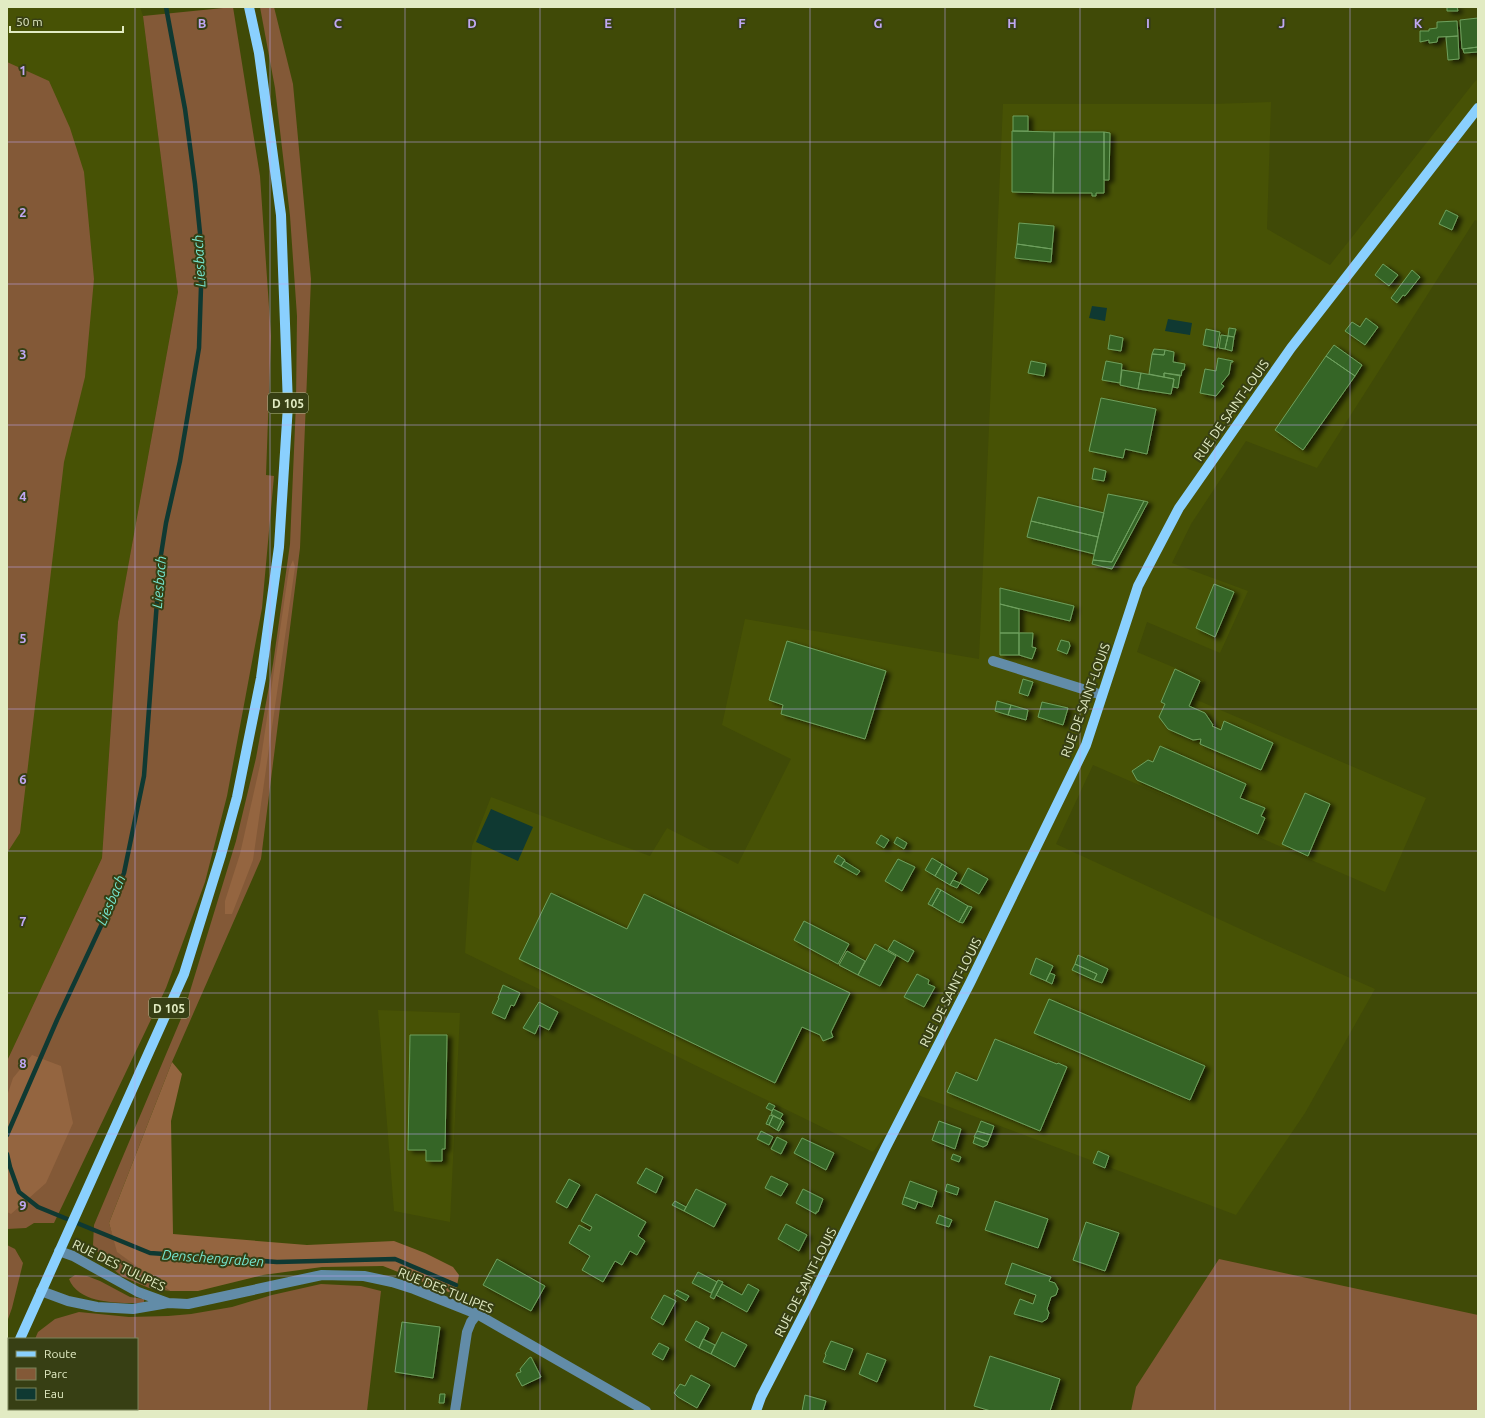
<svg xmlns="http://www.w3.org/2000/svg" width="1485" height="1418" viewBox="0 0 1485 1418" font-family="Ubuntu,sans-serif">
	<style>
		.built { fill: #475205 }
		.green { fill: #835937 }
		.forest { fill: #946540 }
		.water { fill: #0f3932 }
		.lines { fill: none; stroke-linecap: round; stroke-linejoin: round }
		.stream { stroke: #0f3932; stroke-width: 4.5 }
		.building { fill: #356525; stroke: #6ea05e; filter: url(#shadow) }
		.minor { stroke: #628ca8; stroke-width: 10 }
		.major { stroke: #8ad0fe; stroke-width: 10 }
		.grid { fill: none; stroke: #c0a8f3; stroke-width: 1; stroke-opacity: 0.55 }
		.labels { text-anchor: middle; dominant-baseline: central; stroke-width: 4; stroke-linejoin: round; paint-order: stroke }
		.shield { fill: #373f14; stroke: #afb78e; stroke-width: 1 }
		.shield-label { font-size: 12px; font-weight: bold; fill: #e2ebc3 }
		.street-label { font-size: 13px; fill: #e2ebc3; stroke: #373f14 }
		.water-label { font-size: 14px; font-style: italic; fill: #75e7d0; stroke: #373f14 }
		.grid-label { font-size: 13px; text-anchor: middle; font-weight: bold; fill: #c0a8f3; stroke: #373f14; stroke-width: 4; stroke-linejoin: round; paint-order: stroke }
	</style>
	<defs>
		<filter id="shadow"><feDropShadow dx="4.5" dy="2.5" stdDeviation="2" flood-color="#0009"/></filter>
	</defs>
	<rect width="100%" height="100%" fill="#404a07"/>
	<path class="built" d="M7,7H140L143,16L178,292L118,622L102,858L7,1061Z
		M1476,80L1478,81V221L1475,220L1317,468L1246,441L1191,524L1172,563L1248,591L1220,653L1147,622L1137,652L1204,680L1197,700L1426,798L1385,892L1093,765L1056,844L1262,939L1375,989L1305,1113L1236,1215L915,1094L873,1152L465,953L472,846L491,797L650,856L667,828L738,864L791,759L722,725L745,619L979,659L1003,104H1214L1271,102L1267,229L1330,265Z
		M378,1010L460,1013L450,1222L394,1211Z"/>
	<path class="green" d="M233,7L260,176L271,336L266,475L274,476L262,608L227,796L205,882L166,988L54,1223H34L26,1228L7,1229V1061L102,858L118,622L178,292L143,16Z
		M260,7H274L293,84L311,279L300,548L261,859L172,1062L109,1223L118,1252L170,1291L149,1288L123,1277L105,1263L93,1245L94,1225L183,1014L236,841L256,758L273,664L290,544L296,403L297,316L290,216L275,88Z
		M7,62L49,81L70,128L84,172L94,279L85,377L64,462L20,833L7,853Z
		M7,1245L15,1249L23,1263L12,1308L7,1322Z
		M1219,1259L1478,1315V1411H1131L1136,1387Z
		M75,1275L87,1276L100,1281L130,1297L144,1299V1303C121,1303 79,1305 69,1279Z
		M321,1284L361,1286L381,1291L367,1411H7V1377L9,1378V1409H137V1339H35L38,1332L55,1319L79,1312L129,1317L168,1316L191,1314L232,1307L272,1295Z"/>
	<path class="forest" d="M293,560L295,567L253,860L232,914H225V901L240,854L260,765L289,569Z
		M32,1055L61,1066L73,1123L46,1183L11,1214L7,1212V1096L13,1078Z
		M172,1062L182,1074L171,1121L173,1234L307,1245L394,1241L425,1253L453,1267L459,1275L456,1291L451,1293L383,1266L322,1267L263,1275L198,1291H170L117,1252L109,1223Z"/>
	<path class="water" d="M1092,306L1107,308L1105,321L1089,318Z
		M1168,319L1192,323L1190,335L1165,331Z
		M491,809L533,827L518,861L476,842Z"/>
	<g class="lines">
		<path class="stream" d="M7,1135L57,1020L114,898L124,873L144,776L160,561L166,523L180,461L199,348L201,287L200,233L195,184L185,109L166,7
			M7,1154L10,1167L19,1192L38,1207L150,1253L277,1262L395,1259L456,1285"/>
	</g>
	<path class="building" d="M1447,7H1457L1458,11H1447Z
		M1478,18V47L1462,49L1460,20Z
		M1457,21L1458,36L1438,37L1437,42L1429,43V40L1420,42V31H1429V29L1437,28V22Z
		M1458,36L1459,59L1448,60L1446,37Z
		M1478,47V52L1464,53L1463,49Z
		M1013,116H1028V131H1013Z
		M1012,131L1054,132L1053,193L1012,192Z
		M1054,132H1104V193H1096V196H1092V193H1053Z
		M1104,132L1110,133L1109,180H1104Z
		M1446,210L1458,216L1452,230L1439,224Z
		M1019,223L1054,226L1052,249L1017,244Z
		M1017,244L1052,249L1051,262L1015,258Z
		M1383,264L1398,275L1389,286L1375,275Z
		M1412,270L1420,277L1405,296L1403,295L1397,303L1391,298Z
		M1366,318L1378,327L1365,345L1345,331L1352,322L1360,327Z
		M1229,328L1236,329L1234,337L1228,336Z
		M1206,329L1220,332L1217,348L1203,345Z
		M1110,335L1123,338L1121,351L1108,349Z
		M1221,335L1228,336L1225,349L1219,348Z
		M1228,336L1234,337L1232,351L1225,349Z
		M1334,345L1362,365L1355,376L1326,356Z
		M1154,349L1165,350L1164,355L1152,354Z
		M1165,350L1174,352L1173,362L1185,364L1184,370H1182L1181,376L1164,373V377L1149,374L1152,354L1164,355Z
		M1326,356L1355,376L1303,450L1275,430Z
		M1218,358L1233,361V362H1231L1229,374L1221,384L1224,386L1216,396L1200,393L1205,369L1216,371Z
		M1031,361L1046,364L1044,376L1028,373Z
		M1106,361L1122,364L1120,383L1102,380Z
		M1122,370L1141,373L1138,389L1120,385Z
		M1141,373L1174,379L1171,394L1138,389Z
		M1164,373L1180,375L1178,388L1173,387L1174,379L1164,377Z
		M1101,398L1156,409L1147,454L1125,449L1123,458L1089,451Z
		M1094,468L1106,471L1104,481L1092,479Z
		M1108,494L1144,501L1112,562L1093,560Z
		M1038,497L1104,513L1098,537L1031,521Z
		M1144,501L1148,502L1112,569L1092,564L1093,560L1112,562Z
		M1031,521L1098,537L1094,554L1027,537Z
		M1214,584L1234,592L1215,637L1196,628Z
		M1000,588L1074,606L1070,621L1000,604Z
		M1000,604L1019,609V633H1000Z
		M1000,633H1019V655H1000Z
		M1019,633H1033L1032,647L1036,648L1032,659L1019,655Z
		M1061,640L1069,642L1070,646L1067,654L1057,650Z
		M787,641L886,671L865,739L781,714L783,705L769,700Z
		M1175,669L1200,681L1189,706L1205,713L1213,725L1212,726L1221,730L1224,721L1273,743L1261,770L1200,744L1201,739L1193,740L1168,729L1159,717L1165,704L1161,702Z
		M1023,679L1033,682L1028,696L1019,693Z
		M997,701L1011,705L1008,715L995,711Z
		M1042,702L1068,708L1063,725L1038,717Z
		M1011,705L1028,710L1026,720L1008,715Z
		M1160,746L1246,784L1240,798L1265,808L1261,816L1265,818L1258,834L1137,780L1132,771L1148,760L1153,762Z
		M1305,793L1330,804L1308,856L1282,844Z
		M881,835L889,840L884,848L876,843Z
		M897,837L907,843L904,849L894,843Z
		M838,855L845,860L841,866L834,862Z
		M932,858L942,864L935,876L925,870Z
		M898,859L915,867L902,891L885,881Z
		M844,861L860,871L857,875L841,866Z
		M942,864L957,873L950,885L935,876Z
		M968,868L988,879L979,894L960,883Z
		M953,880L960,883L957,888L950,885Z
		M937,888L941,890L932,906L928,904Z
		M941,890L968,906L959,922L932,906Z
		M551,893L627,929L644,894L850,993L831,1032L833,1037L823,1041L820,1035L802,1027L775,1083L519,959Z
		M968,906L972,907L963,923L959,922Z
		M804,921L849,944L838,964L794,940Z
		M894,940L914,951L908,962L888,950Z
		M875,944L896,956L880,986L858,975Z
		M847,951L865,961L858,975L839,965Z
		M1078,955L1108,969L1102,983L1094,980L1097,974L1075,964Z
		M1036,958L1053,966L1046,981L1030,974Z
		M1075,964L1097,974L1094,980L1072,970Z
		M1050,973L1055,975L1052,984L1046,981Z
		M917,974L929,980L928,984L935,987L924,1007L904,997Z
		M503,985L520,993L514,1006L511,1005L505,1019L492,1013L499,998H498Z
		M1049,999L1205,1066L1190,1100L1034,1033Z
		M539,1002L558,1012L549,1030L539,1025L535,1034L523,1028Z
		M410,1035H447L445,1149H442V1161H426V1150H408Z
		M995,1039L1057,1064L1058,1063L1067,1067L1040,1131L947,1092L956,1072L977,1081Z
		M769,1103L775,1106L772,1111L766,1108Z
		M773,1109L783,1114L780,1119L771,1114Z
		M770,1115L773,1116L769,1125L766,1124Z
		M773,1116L782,1120L777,1130L769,1125Z
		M782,1120L784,1122L779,1131L777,1130Z
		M939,1121L961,1129L955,1149L932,1140Z
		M981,1121L994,1126L991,1135L977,1131Z
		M761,1131L773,1137L769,1145L757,1139Z
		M977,1131L991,1135L988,1142L974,1137Z
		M777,1137L787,1142L781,1154L771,1149Z
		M975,1137L988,1142L987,1145L983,1147L973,1143Z
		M802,1138L834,1153L826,1170L794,1153Z
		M1098,1151L1109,1156L1105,1168L1093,1163Z
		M953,1154L961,1157L959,1162L951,1159Z
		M646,1168L663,1177L656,1193L637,1183Z
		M771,1176L788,1184L781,1196L765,1188Z
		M569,1179L580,1185L567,1208L556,1202Z
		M910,1181L937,1191L932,1207L904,1197Z
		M947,1184L959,1188L957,1195L945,1191Z
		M696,1189L726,1204L714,1227L684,1211Z
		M803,1189L823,1199L818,1212H816V1214L796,1203Z
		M596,1194L646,1222L638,1236L645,1241L637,1255L630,1251L622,1265L615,1261L603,1282L582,1270L590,1256L569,1243L579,1225L590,1231L592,1227L581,1221Z
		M904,1197L918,1202L915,1209L902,1204Z
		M675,1201L686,1207L684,1211L672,1205Z
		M995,1201L1048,1219L1038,1248L985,1230Z
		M939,1215L952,1220L949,1227L936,1223Z
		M1086,1222L1119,1233L1105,1271L1073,1260Z
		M786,1224L807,1235L799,1251L778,1239Z
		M497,1259L545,1286L531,1311L483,1285Z
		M1012,1263L1051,1277L1049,1281L1055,1283L1058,1289L1056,1295L1051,1297L1047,1309L1049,1313L1047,1319L1042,1322L1014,1314L1020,1299L1033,1304L1036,1295L1005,1284Z
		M698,1272L717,1282L711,1293L692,1283Z
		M718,1280L723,1282L714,1299L710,1297Z
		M722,1284L742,1295L748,1284L759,1290L747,1312L716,1295Z
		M677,1290L689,1296L686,1301L674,1294Z
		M664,1295L676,1301L663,1325L651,1318Z
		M696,1321L709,1328L699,1348L685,1340Z
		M402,1322L440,1327L433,1378L395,1372Z
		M722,1332L747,1345L735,1367L711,1354Z
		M703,1339L715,1345L711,1354L699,1348Z
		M831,1341L853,1349L845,1370L823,1362L826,1355L825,1354Z
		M659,1343L669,1348L663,1360L652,1354Z
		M867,1353L886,1360L877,1382L859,1374Z
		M990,1356L1060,1379L1050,1411H991L974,1406Z
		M531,1357L541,1377L522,1386L516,1375L517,1373L521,1372L520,1369L529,1358Z
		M691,1375L710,1385L697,1408L678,1397L674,1393L680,1384L685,1386Z
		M440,1394H445L444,1403H439Z
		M805,1395L826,1401L823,1411H802Z"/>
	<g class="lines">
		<path class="minor" d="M993,661L1102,695
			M59,1251L73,1256L138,1292L168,1303
			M41,1291L68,1301L97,1307L133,1309L168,1303L188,1304L322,1275L364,1276L392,1282L414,1289L477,1314L646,1411
			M455,1411L467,1332L471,1322L477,1314"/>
		<path class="major" d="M20,1339L184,974L221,855L237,797L261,678L279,547L288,405L281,215L259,53L249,7
			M7,1368L9,1364
			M756,1411L761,1397L809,1304L886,1147L970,983L1086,745L1138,586L1179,508L1291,348L1478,108"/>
	</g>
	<path class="grid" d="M135,7V1339M270,7V1411M405,7V1411M540,7V1411M675,7V1411M810,7V1411M945,7V1411M1080,7V1411M1215,7V1411M1350,7V1411M7,142H1478M7,284H1478M7,425H1478M7,567H1478M7,709H1478M7,851H1478M7,993H1478M7,1134H1478M7,1276H1478M135,1409V1411"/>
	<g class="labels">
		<g class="shield">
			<rect x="268" y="393" width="40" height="20" rx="3"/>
			<rect x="149" y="998" width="40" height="20" rx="3"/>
		</g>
		<g class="shield-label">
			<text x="288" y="403">D 105</text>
			<text x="169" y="1008">D 105</text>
		</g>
		<g class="street-label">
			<text transform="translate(1231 410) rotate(-55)">RUE DE SAINT-LOUIS</text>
			<text transform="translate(1085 700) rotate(-70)">RUE DE SAINT-LOUIS</text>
			<text transform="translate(950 992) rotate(-63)">RUE DE SAINT-LOUIS</text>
			<text transform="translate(119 1265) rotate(26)">RUE DES TULIPES</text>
			<text transform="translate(805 1282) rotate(-63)">RUE DE SAINT-LOUIS</text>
			<text transform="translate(446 1290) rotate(22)">RUE DES TULIPES</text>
		</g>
		<g class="water-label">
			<text transform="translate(199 261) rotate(-93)">Liesbach</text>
			<text transform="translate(159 582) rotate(-85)">Liesbach</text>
			<text transform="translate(111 900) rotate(-67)">Liesbach</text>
			<text transform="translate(213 1258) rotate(4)">Denschengraben</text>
		</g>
	</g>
	<g class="grid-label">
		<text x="202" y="28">B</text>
		<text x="338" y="28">C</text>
		<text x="472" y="28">D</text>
		<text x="608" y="28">E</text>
		<text x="742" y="28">F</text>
		<text x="878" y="28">G</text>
		<text x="1012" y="28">H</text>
		<text x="1148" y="28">I</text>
		<text x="1282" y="28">J</text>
		<text x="1418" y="28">K</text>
		<text x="23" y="75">1</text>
		<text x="23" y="217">2</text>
		<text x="23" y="359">3</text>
		<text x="23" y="501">4</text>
		<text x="23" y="643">5</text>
		<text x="23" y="784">6</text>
		<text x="23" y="926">7</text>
		<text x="23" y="1068">8</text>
		<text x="23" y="1210">9</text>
	</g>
	<rect width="1485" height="1418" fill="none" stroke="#e2ebc3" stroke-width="16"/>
	<rect x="8" y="1338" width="130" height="72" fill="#373f14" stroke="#7b845a"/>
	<rect x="16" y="1351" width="20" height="6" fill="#8ad0fe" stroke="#7b845a"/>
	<text x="44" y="1358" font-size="12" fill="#e2ebc3">Route</text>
	<rect x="16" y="1368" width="20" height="12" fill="#835937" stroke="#7b845a"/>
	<text x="44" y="1378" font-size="12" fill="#e2ebc3">Parc</text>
	<rect x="16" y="1388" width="20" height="12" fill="#0f3932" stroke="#7b845a"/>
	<text x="44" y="1398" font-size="12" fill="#e2ebc3">Eau</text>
	<path d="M10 26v6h113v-6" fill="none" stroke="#e2ebc3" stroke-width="2"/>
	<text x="16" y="26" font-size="12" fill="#e2ebc3" stroke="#373f14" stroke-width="3" paint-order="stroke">50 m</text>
</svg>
